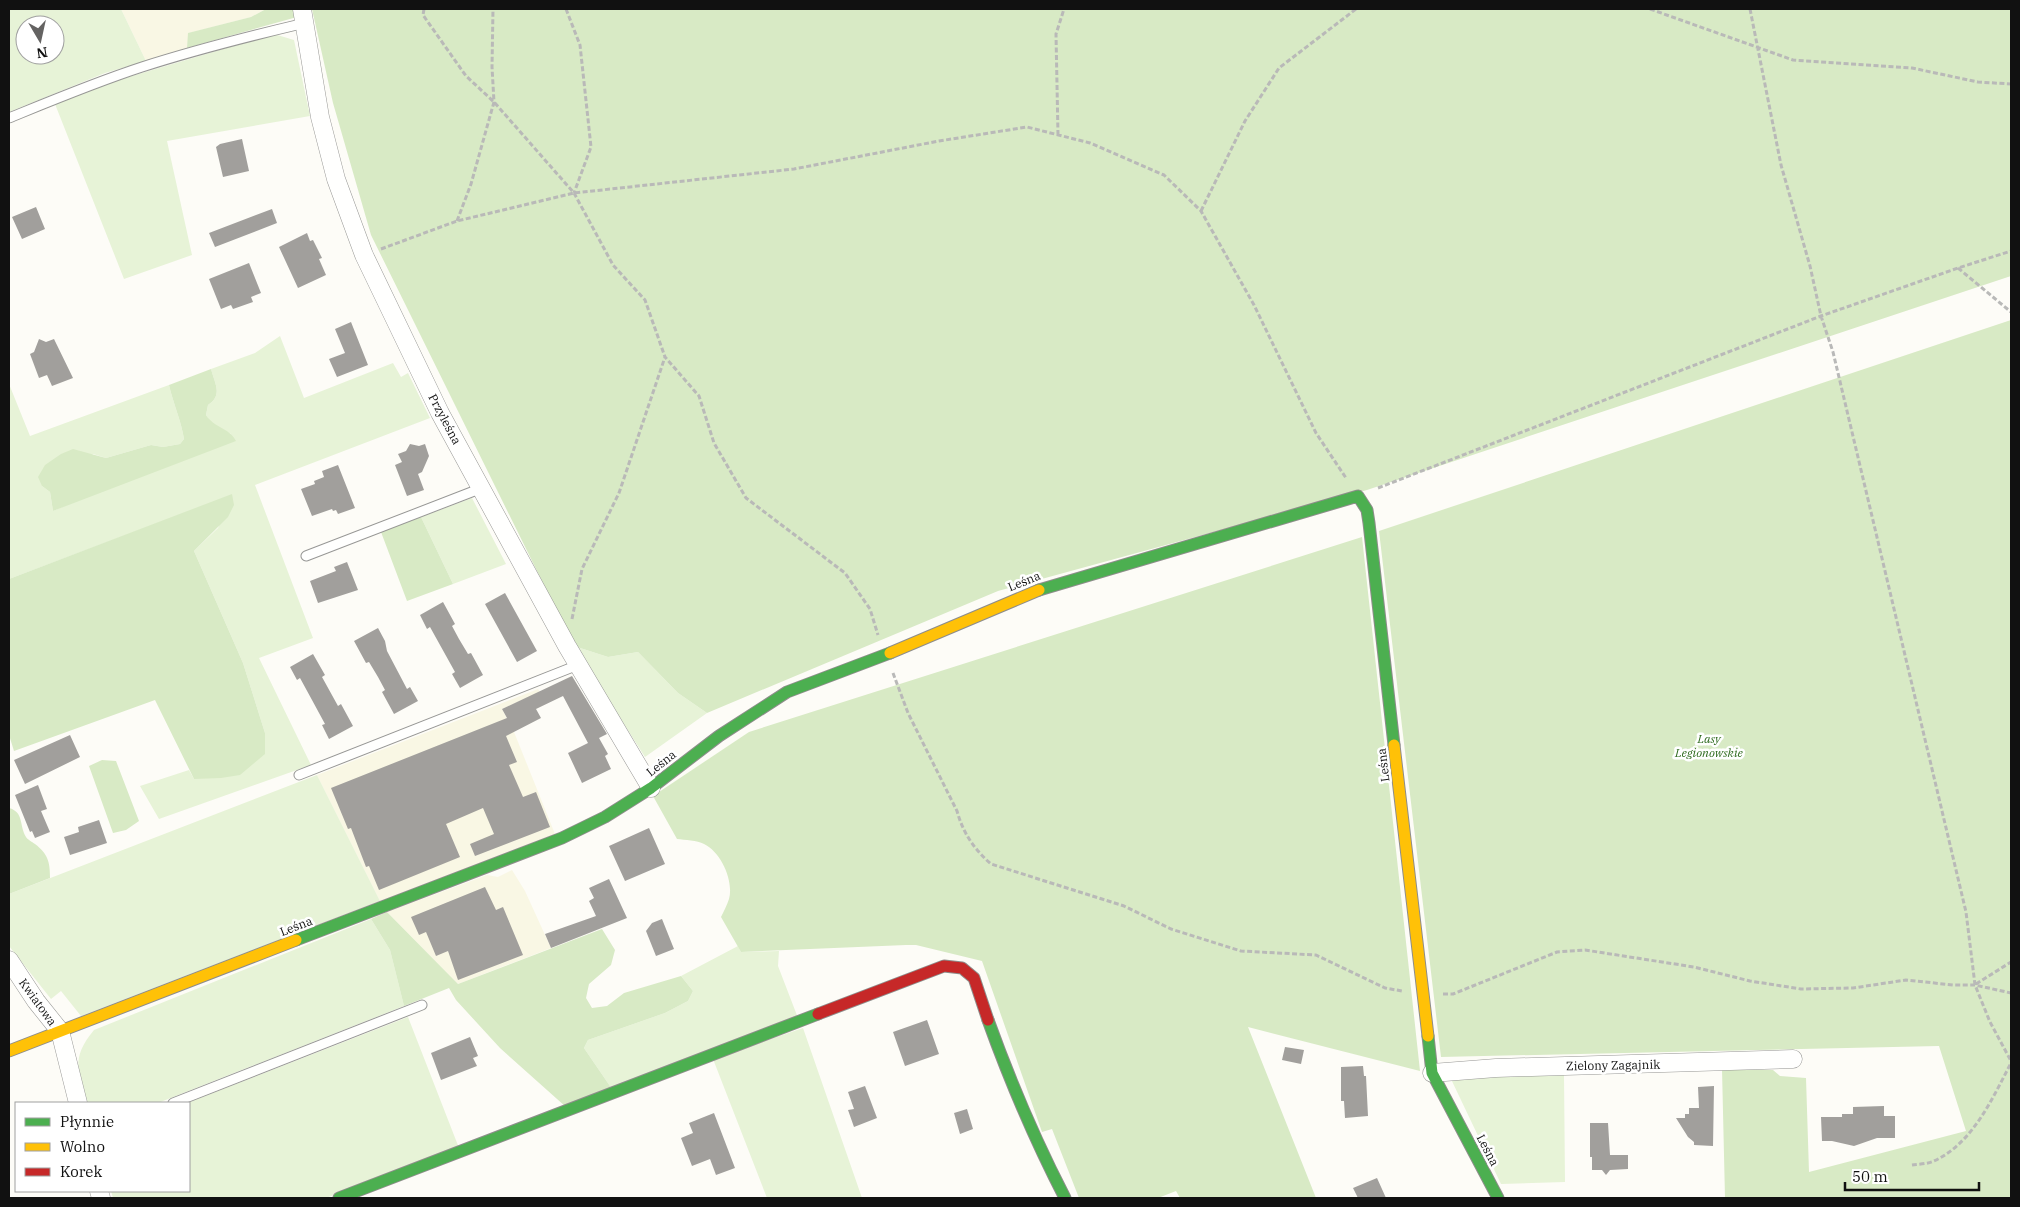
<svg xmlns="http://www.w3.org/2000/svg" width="2020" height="1207" viewBox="0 0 2020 1207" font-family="'IBM Plex Serif',serif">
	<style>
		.farmland { fill: #f9f7e4 }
		.green { fill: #e7f3d7; fill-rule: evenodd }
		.forest { fill: #d8eac5 }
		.building { fill: #a19f9c }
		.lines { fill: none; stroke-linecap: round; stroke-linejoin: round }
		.lane-casing { stroke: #979795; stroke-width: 11 }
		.street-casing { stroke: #979795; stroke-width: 19 }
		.fast-casing { stroke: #8e8d8b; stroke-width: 13 }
		.slow-casing { stroke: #8e8d8b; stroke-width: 13 }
		.jam-casing { stroke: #8e8d8b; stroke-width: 13 }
		.path { stroke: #b9b9b8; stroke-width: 3; stroke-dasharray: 5 2.5; stroke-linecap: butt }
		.lane { stroke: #fffffe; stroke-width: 9 }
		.street { stroke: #fffffe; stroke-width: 18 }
		.fast { stroke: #4caf50; stroke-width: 11 }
		.slow { stroke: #ffc107; stroke-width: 11 }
		.jam { stroke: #c62828; stroke-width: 11 }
		.labels { text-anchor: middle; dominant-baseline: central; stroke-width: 5; stroke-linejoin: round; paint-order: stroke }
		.street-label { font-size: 12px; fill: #111; stroke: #fff }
		.park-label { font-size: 12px; font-style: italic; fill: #2f6b1f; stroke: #fff }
	</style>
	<rect width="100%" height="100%" fill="#fdfcf7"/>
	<path class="farmland" d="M121,9H266L251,17L189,33L187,48L146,61Z
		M538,689L540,692L502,709L514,732L555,834L380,901L317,775Z
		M512,870L525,891L551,948L458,984L387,912L487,875L498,877Z"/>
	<path class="green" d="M9,9H121L146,61L105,73L9,112ZM25,25H55V55H25Z
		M274,34L294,40L310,116L167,141L192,255L124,279L55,104L115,81Z
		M280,336L304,398L393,363L401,377L408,373L430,418L255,485L313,638L259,658L311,765L159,819L140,786L189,770L194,779L265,733L243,663L194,551L218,528L232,495L9,579V384L30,436L169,385C173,403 181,420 184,439L180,444L163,447L151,445L106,458L93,454L42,486L50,492L53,511L231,434L211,423L206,415L208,405C223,395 215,384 211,369L255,353Z
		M472,498L506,564L453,584L421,517Z
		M574,646L608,657L638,652L678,693L707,713L645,757Z
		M317,775L380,901L81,1016L61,991L51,999L9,946V894Z
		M371,919L390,950L404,1006L158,1103H85C79,1070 70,1059 94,1030Z
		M738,946L741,952L779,951L778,966L798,1018L612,1089L584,1048L588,1040L665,1013L688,1001L693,991L681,976Z
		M408,1017L459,1148L326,1198H113L111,1191H189L187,1103Z
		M803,1028L862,1198H767L713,1059Z
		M1564,1075L1565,1182L1501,1184L1450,1077Z"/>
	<path class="forest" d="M266,9H295L297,17L187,48L188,33L251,17Z
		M312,9H2011V276L1367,490L998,591L707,713L678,693L638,652L608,657L574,646L371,235L333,103Z
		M2011,320V1198H1725L1722,1069L1773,1070L1780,1076L1806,1078L1809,1172L1966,1131L1939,1046L1441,1057L1379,531Z
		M211,369C215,384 223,395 208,405L206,415C214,428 230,428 236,441L53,511L50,492L42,486L38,477L45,465L61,454L73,449L106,458L151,445L163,447L180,444L184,439C181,420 173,403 169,385Z
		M232,494L234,505L228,517L194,551L243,663L265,733V754L240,775L221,778L194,779L155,700L14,751L9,735V579Z
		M421,517L453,584L407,601L381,532Z
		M1362,537L1420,1071L1248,1027L1316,1198H1180L1176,1191L1158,1198H1079L1052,1129L1042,1132L982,961L916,945H906L741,952L721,917C724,911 727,905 729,899C734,881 721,852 704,844C697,840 685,840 677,839L653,796L749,732Z
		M102,760L116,761L139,821L126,830L113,833L89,766Z
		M9,808C24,812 19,825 26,837C27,839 32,842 35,844C48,854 50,862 50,878L9,894Z
		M387,912L458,984L602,929L615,950L611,965L589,984L586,998L592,1008L607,1006L624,993L681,976L693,991L688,1001L665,1013L588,1040L584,1048L612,1089L566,1107L500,1048L456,1000L449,988L404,1006L390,950L371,919Z"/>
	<path class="building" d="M242,139L249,171L223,177L216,147L220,144Z
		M36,207L45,229L22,239L12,217Z
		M272,209L277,223L215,247L209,233Z
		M307,233L310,241L313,240L322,258L319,259L326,275L298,288L279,247Z
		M249,263L261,293L251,297L253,302L233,309L231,305L221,309L209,279Z
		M351,322L368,365L337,377L329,359L345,353L335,329Z
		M39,339L46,342L54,339L73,378L52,386L47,375L39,378L30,354L34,352Z
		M410,444L419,446L425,444L429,456L422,472L418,474L424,490L407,496L395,465L402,462L398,454L406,451Z
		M338,465L355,508L338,514L336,510L333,511L332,509L312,516L301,489L315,484L314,481L324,477L322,471Z
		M347,562L358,590L318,603L310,581L336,571L334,567Z
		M505,593L537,651L517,662L485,604Z
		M443,602L455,624L452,626L459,639L468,654L471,653L483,675L460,688L452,674L455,672L430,627L427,629L420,615Z
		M378,628L385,641L387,651L407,689L410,687L418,701L394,714L382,692L385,690L378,677L369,662L366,663L354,641Z
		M313,654L325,675L322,677L338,706L341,704L353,726L329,739L322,725L325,724L312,700L300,678L297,680L290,667Z
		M572,676L607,734L599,738L608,754L605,756L611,769L582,783L568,753L588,743L563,696L536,709L541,718L506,736L517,762L509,765L523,797L536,792L550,827L475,856L470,844L494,834L483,808L446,824L460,857L379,890L369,866L366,867L351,828L348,829L331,788L507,718L502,709Z
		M70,735L80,757L25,784L14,760Z
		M38,785L47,809L41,811L50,832L35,838L32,831L30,832L15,795Z
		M99,820L107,843L70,855L64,837L79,832L78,827Z
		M649,828L665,864L625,881L609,846Z
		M609,879L627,918L551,948L545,934L596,916L589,901L594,898L589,888Z
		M485,887L496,910L503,907L523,955L458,980L448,951L436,956L426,932L419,935L411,917Z
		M662,919L674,949L656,956L646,931L652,923Z
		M927,1020L939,1054L905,1066L893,1032Z
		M470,1037L478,1056L473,1058L477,1066L441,1080L431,1053Z
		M1285,1047L1304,1050L1301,1064L1282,1060Z
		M1363,1066L1364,1076H1366L1368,1116L1345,1118L1344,1101H1341V1067Z
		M865,1086L877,1118L854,1127L848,1110L854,1109L848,1092Z
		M1714,1086L1713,1146L1694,1145V1142L1688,1137L1676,1118H1685V1114H1689V1108H1699L1698,1087Z
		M1884,1106V1116H1895V1138H1877L1854,1146L1832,1141H1822L1821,1117H1842V1114H1853V1107Z
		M967,1109L973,1129L960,1134L954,1113Z
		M714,1113L735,1168L716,1175L710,1159L692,1166L681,1138L693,1133L689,1123Z
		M1590,1123H1608L1610,1155H1628V1169L1610,1170L1606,1175L1602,1170H1592V1157H1590Z
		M1377,1178L1386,1198H1358L1353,1188Z"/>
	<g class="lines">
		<g class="lane-casing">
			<path id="lane" d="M9,118C53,100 96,82 142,67C195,50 250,36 305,23
				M306,556L482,488
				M299,775L578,665
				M173,1103L422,1005"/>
		</g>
		<g class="street-casing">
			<path id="street" d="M302,9L320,117L336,179L364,255L440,413L567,646L651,788
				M9,960L36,1001L60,1031L78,1103
				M1432,1073L1496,1068L1793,1059
				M99,1191L101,1198"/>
		</g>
		<g class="fast-casing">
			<path id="fast" d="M1039,590L1358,496L1367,510L1369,523L1394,745
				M296,940L562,838L605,817L651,788L719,736L787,692L890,653
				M988,1020C1010,1081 1035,1140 1065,1198
				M1428,1036L1432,1073L1498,1198
				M339,1198L818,1014"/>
		</g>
		<g class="slow-casing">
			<path id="slow" d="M890,653L1039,590
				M1394,745L1428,1036
				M9,1051L296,940"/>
		</g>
		<g class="jam-casing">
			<path id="jam" d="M818,1014L944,966L962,968L974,978L988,1020"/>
		</g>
		<path class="path" d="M424,9L423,15L466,76L494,102L574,193L613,265L645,300L665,357L699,396L714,443L746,498L845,573L870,609L878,635
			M566,9L580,45L591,147L574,193
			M1650,9L1793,60L1912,68L1978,82L2011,84
			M1750,9L1781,165L1810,266L1821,316L1833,352L1966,912L1975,985L1990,1022L2011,1061
			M1058,135L1056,34L1064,9
			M1201,211L1245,121L1279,68L1356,9
			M457,221L471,184L494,102L492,67L493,9
			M381,249L457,221L574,193L794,169L939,141L1027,127L1090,143L1164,175L1201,211L1254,305L1316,433L1346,478
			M1958,268L2011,312
			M1378,488L1821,316L1958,268L2011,251
			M572,619L582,569L619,493L665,357
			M893,673L908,713L957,811C963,833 974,849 991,864L1124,906L1171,929L1241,951L1316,955L1385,988L1402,991
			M1976,984L2011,962
			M1443,994H1453L1557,952L1585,950L1694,967L1750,981L1801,989L1853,988L1906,980L1953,985H1975L2011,993
			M1912,1165C1919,1164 1928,1164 1934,1161C1973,1143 1992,1099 2011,1063"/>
		<use href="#lane" class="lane"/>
		<use href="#street" class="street"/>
		<use href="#fast" class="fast"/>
		<use href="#slow" class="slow"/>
		<use href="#jam" class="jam"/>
	</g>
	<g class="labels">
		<g class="street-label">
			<text transform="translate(445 419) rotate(62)">Przyleśna</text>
			<text transform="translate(1024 581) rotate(-22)">Leśna</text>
			<text transform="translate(661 763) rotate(-38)">Leśna</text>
			<text transform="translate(1383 765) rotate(-97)">Leśna</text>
			<text transform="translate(296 926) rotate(-21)">Leśna</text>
			<text transform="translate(38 1002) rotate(54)">Kwiatowa</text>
			<text transform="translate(1613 1065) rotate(-1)">Zielony Zagajnik</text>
			<text transform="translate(1488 1150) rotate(62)">Leśna</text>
		</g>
		<g class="park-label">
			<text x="1709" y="738">Lasy<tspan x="1709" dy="14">Legionowskie</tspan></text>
		</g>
	</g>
	<rect width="2020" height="1207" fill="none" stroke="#111111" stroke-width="20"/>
	<rect x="15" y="1102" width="175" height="90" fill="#ffffff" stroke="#a0a0a0"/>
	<rect x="25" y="1118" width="25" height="8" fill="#4caf50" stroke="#a0a0a0"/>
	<text x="60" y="1127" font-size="15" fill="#111111">Płynnie</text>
	<rect x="25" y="1143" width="25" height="8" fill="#ffc107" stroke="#a0a0a0"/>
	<text x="60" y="1152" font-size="15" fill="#111111">Wolno</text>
	<rect x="25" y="1168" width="25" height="8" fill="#c62828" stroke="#a0a0a0"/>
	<text x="60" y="1177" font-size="15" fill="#111111">Korek</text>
	<g transform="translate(40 40) rotate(171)"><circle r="24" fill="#ffffff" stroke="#a0a0a0"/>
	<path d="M0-4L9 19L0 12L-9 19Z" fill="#646362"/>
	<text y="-8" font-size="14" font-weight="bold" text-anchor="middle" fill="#111111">N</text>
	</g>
	<path d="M1845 1182v8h134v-8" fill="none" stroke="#111111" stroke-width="2.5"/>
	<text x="1852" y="1182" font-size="15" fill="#111111" stroke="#ffffff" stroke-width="4" paint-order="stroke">50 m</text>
</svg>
